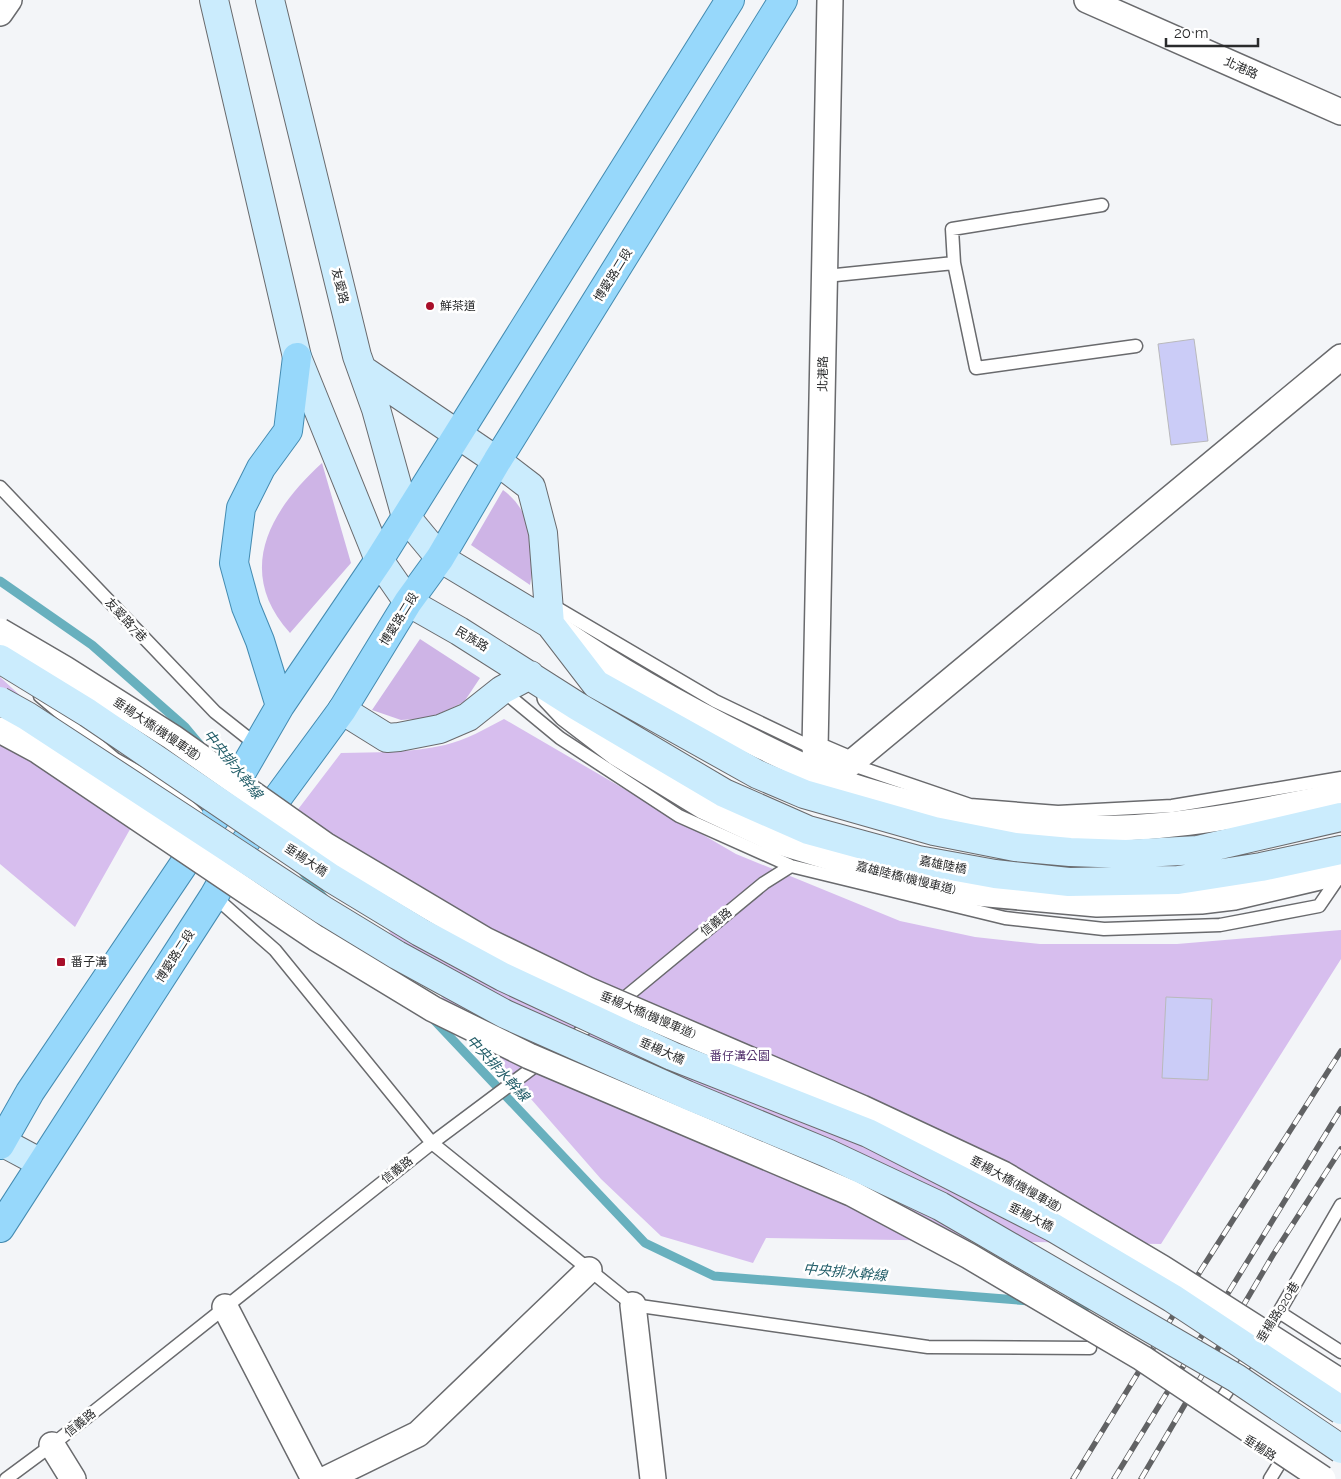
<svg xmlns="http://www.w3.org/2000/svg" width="1341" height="1479" viewBox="0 0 1341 1479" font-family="Raleway,'Noto Sans TC',sans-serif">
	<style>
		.green { fill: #d7beee }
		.forest { fill: #ceb4e6 }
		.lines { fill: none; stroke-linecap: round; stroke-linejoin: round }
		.stream { stroke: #68b0be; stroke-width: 9 }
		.building { fill: #cbccf7; stroke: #b9b9bc }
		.lane-casing { stroke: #696a6d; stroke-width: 15 }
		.street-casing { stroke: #696a6d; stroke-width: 28 }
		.secondary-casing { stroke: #696a6d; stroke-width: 30 }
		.primary-casing { stroke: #448bb1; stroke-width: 30 }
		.lane { stroke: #fff; stroke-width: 12 }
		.street { stroke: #fff; stroke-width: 25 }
		.secondary { stroke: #cbecfd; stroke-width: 28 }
		.primary { stroke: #97d8fb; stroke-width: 28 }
		.rail-casing { stroke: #616264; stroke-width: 5.5 }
		.rail { stroke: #fff; stroke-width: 4; stroke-dasharray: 11; stroke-linecap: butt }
		.street-bridge-casing { stroke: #696a6d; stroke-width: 28; stroke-linecap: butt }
		.secondary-bridge-casing { stroke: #696a6d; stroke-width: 30; stroke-linecap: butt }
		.street-bridge { stroke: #fff; stroke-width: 25 }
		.secondary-bridge { stroke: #cbecfd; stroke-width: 28 }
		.poi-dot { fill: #a80f2a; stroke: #fff; stroke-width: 2 }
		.labels { text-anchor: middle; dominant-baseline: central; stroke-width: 5; stroke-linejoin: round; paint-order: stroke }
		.street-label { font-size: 12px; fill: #2a2b2c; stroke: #fff }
		.poi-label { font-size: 12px; fill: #2a2b2c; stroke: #fff; text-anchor: start }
		.park-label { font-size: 12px; fill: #4f2d69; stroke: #fff }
		.water-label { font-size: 14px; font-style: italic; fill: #235e69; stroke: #fff }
	</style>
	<rect width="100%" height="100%" fill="#f3f5f8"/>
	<path class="green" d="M0,677L142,808L75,927L0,864Z
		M504,719L736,854L900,921L975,937L1040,944H1177L1341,930V959L1161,1244L766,1238L753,1263L661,1236L601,1179L427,980L296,812L341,753C376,752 411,753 445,745C466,740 485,729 504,719Z"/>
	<path class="forest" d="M322,463L351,563L290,633C235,572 269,511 322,463Z
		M503,490C533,512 537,550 530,585L471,545Z
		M420,639L480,678L464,702L430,718L401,720L372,710Z"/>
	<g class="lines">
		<path class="stream" d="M0,581L92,645L185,727L200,745
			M302,871L324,898
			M433,1019L645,1243L714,1276L1030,1301
			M1063,1303L1093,1306"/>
	</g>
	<path class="building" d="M1194,339L1208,441L1171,445L1158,344Z
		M1166,997L1212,999L1208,1080L1162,1078Z"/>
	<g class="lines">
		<g class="lane-casing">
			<path id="lane" d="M954,263L952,229L1102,205
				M826,276L954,263L976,368L1136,346
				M0,487L215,712L258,746
				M550,604L715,701L815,749
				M502,690L560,738L679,816L791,866L1005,918L1104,929L1220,925L1319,906L1341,874
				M40,696L115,759L172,791L197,814
				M850,764L970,805L1058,812L1172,806L1341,778
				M214,896L275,950L432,1143L633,1305L928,1347L1090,1348
				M616,1005L764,883L791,866
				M1279,1312L1341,1352
				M1214,1411L1279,1312L1341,1205
				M6,1479L52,1445L432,1143L598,1019
				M1270,1479L1281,1461"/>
		</g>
		<g class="street-casing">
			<path id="street" d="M830,0L815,749L850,764L1341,357
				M1087,0L1341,112
				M0,13L9,0
				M558,629C619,671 683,707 749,740C786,758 824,778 864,790C939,814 1043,831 1123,828C1196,825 1269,810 1341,795
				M550,697L566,714L617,753L705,807L780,842L872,870L954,891L1097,904L1201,901L1234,897L1341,872
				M633,1305L653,1479
				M225,1307L314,1479
				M52,1445L73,1479
				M326,1479L418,1434L589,1270"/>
		</g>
		<g class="secondary-casing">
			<path id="secondary" d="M214,0L297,357L379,560L408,602L459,631L577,706L724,793L808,830L918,860L995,874L1069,882L1178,880L1261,867L1341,850
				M270,0L357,356L376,409L406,517L440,558L550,624L596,684L757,774L804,794L934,831L1015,847L1070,852L1126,854L1198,850L1341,817
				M363,370L497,461L531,487L543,533L550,624
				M342,710L387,738L399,737L440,729L468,717L502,690L530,675
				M0,1141L41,1163"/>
		</g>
		<g class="primary-casing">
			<path id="primary" d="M280,706L260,641L246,607L234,563L241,508L261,468L288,431L297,357
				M0,1145L30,1092L217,815L280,706L379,560L730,0
				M0,1228L214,896L243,845L342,710L408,602L440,558L497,461L783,0"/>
		</g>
		<use href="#lane" class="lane"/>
		<use href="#street" class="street"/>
		<use href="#secondary" class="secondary"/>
		<use href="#primary" class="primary"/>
		<g class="rail-casing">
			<path id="rail" d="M1073,1479L1201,1270L1341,1051
				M1114,1479L1341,1109
				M1141,1479L1273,1255L1341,1149"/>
		</g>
		<use href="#rail" class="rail"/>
		<g class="street-bridge-casing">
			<path id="street-bridge" d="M0,631L65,669L172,737L325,845L485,940L588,990L862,1108L1003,1174L1162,1268L1341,1382
				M0,730L37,750L316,938L433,1009L529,1056L851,1193L969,1256L1142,1358L1323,1479"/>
		</g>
		<g class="secondary-bridge-casing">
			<path id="secondary-bridge" d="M0,659L88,713L331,878L420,932L503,977L672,1056L868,1133L1054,1228L1172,1298L1341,1410
				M0,701L27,716L323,910L397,955L505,1014L687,1095L827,1153L940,1206L1236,1378L1341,1449"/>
		</g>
		<use href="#street-bridge" class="street-bridge"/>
		<use href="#secondary-bridge" class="secondary-bridge"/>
	</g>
	<g class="poi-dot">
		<circle cx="430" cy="306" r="5"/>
		<rect x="56" y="957" width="10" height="10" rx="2.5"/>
	</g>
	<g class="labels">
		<g class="street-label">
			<text transform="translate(1241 68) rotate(24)">北港路</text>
			<text transform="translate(613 275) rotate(-58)">博愛路二段</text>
			<text transform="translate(340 286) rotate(76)">友愛路</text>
			<text transform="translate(823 374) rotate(-89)">北港路</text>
			<text transform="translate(399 619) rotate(-58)">博愛路二段</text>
			<text transform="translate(126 620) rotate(47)">友愛路7巷</text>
			<text transform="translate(472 639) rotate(31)">民族路</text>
			<text transform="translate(157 729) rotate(34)">垂楊大橋(機慢車道)</text>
			<text transform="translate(306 860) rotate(34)">垂楊大橋</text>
			<text transform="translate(943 865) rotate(11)">嘉雄陸橋</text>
			<text transform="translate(906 878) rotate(14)">嘉雄陸橋(機慢車道)</text>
			<text transform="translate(716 922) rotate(-39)">信義路</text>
			<text transform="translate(175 956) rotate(-57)">博愛路二段</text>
			<text transform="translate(648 1015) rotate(23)">垂楊大橋(機慢車道)</text>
			<text transform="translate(662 1051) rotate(24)">垂楊大橋</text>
			<text transform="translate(397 1170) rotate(-38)">信義路</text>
			<text transform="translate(1016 1184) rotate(29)">垂楊大橋(機慢車道)</text>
			<text transform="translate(1031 1217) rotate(27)">垂楊大橋</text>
			<text transform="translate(1278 1312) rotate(-58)">垂楊路920巷</text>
			<text transform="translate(80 1423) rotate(-39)">信義路</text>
			<text transform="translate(1260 1448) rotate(33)">垂楊路</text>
		</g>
		<g class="poi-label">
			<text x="440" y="306">鮮茶道</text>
			<text x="71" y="962">番子溝</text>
		</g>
		<g class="park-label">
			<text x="740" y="1056">番仔溝公園</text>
		</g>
		<g class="water-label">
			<text transform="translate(233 764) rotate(51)">中央排水幹線</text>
			<text transform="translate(498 1068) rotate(47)">中央排水幹線</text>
			<text transform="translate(845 1272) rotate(5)">中央排水幹線</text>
		</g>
	</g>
	<path d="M1166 38v8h92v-8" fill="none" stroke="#2a2b2c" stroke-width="2.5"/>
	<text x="1174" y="38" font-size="15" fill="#2a2b2c" stroke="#ffffff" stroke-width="4" paint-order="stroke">20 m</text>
</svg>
